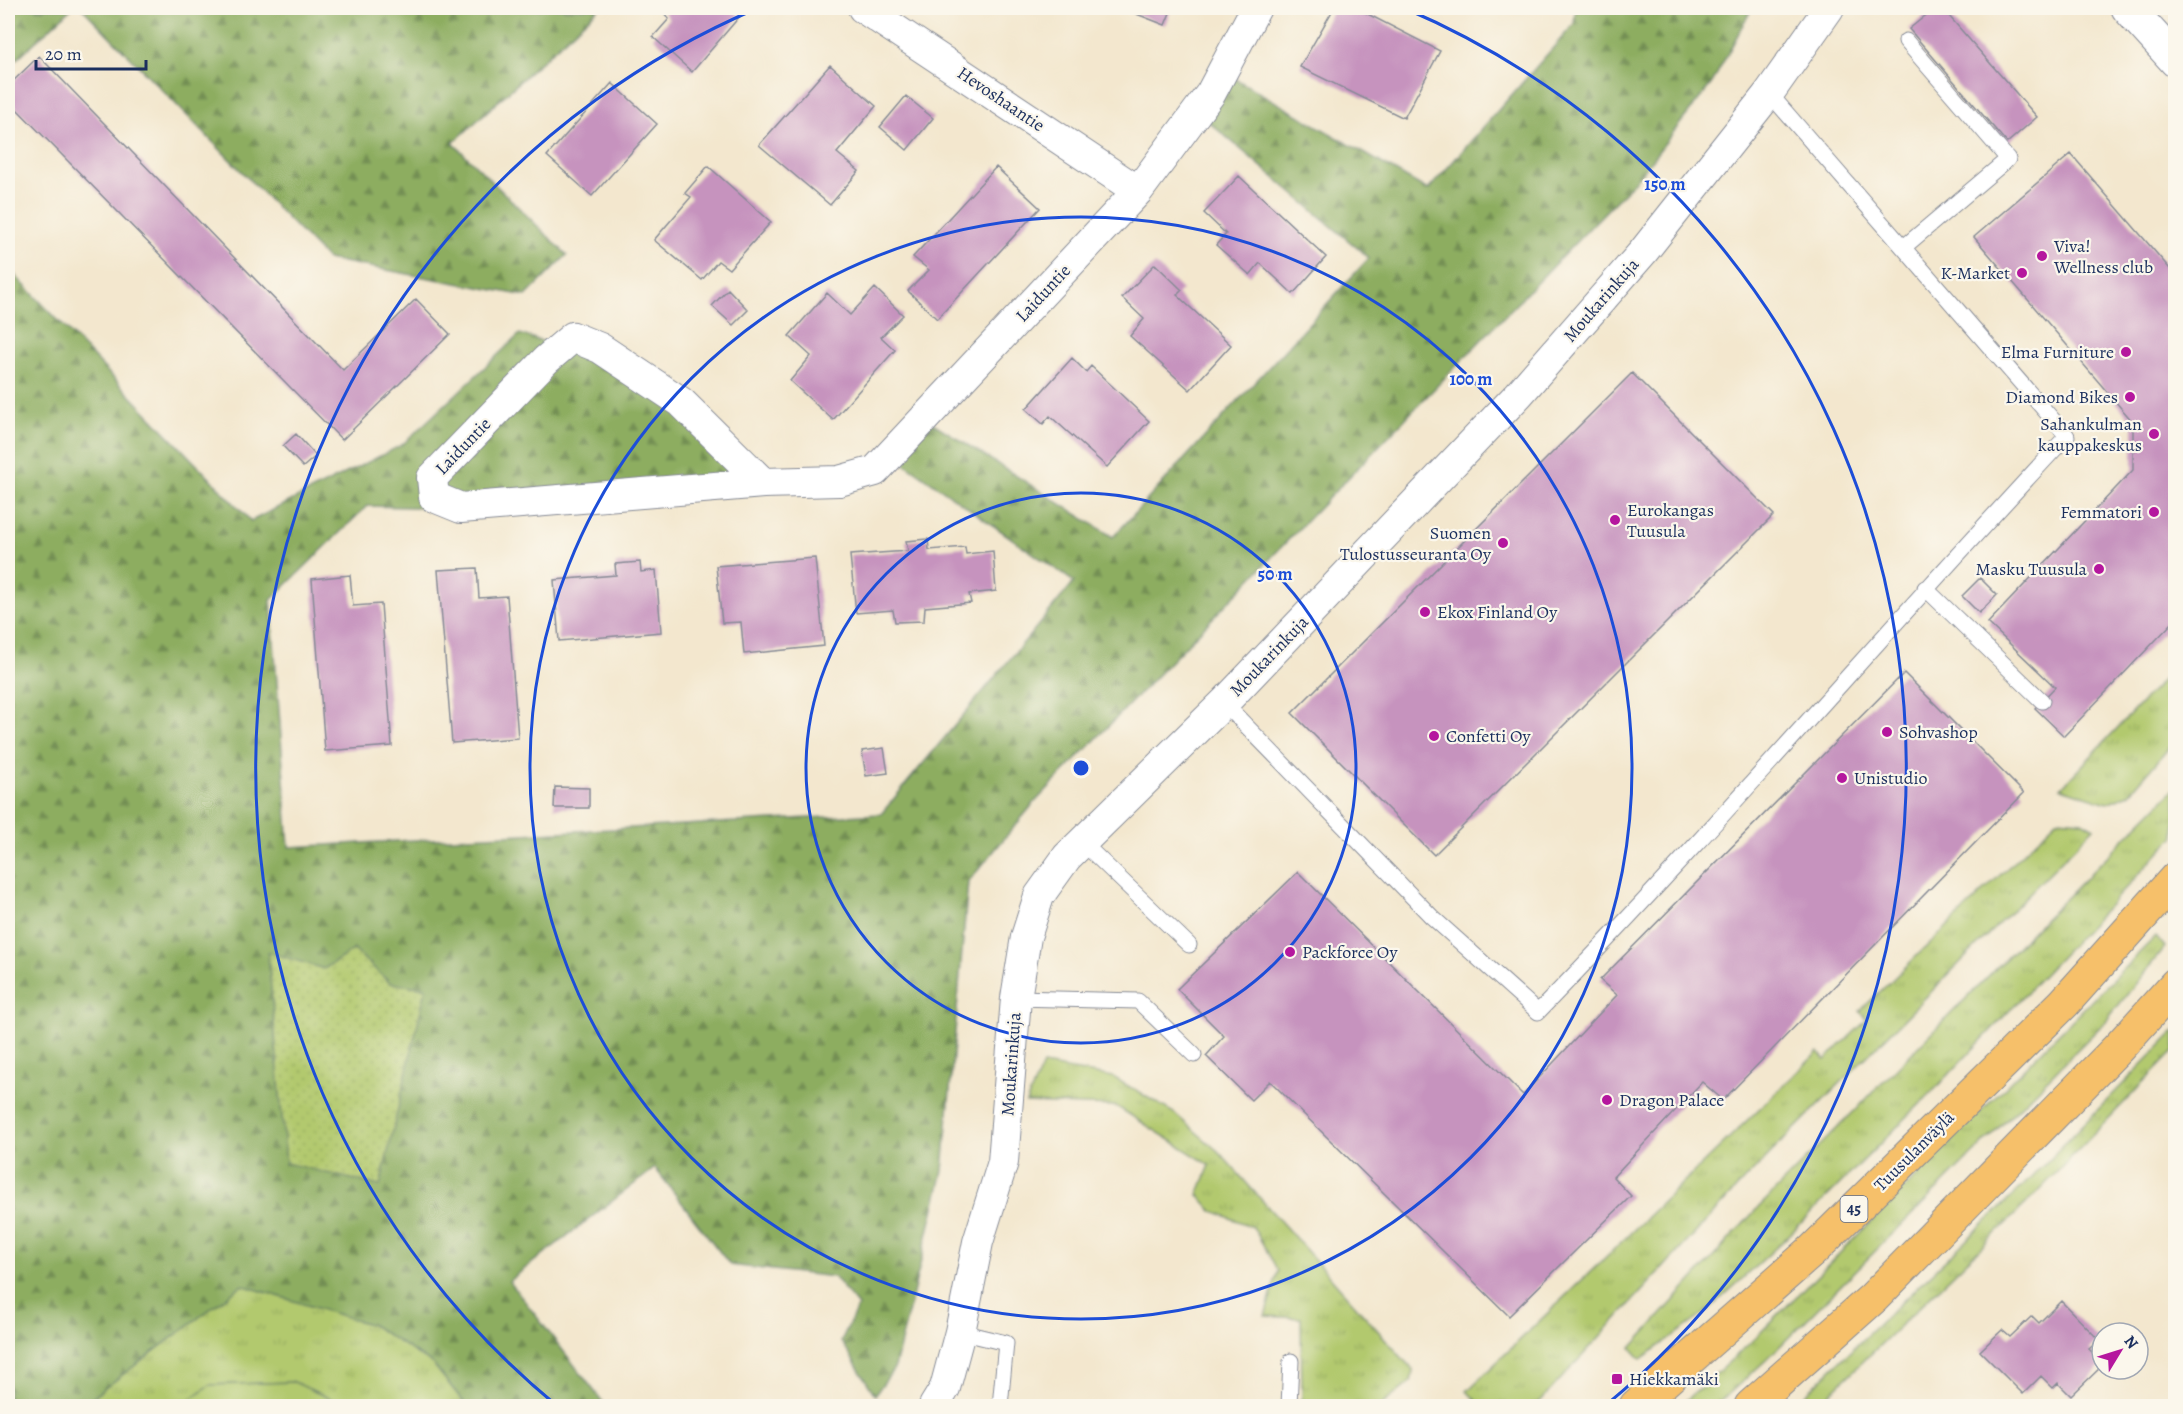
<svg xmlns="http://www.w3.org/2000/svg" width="2183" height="1414" viewBox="0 0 2183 1414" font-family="Alegreya,serif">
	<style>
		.grass { fill: url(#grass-tufts); stroke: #667c66; stroke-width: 1.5 }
		.forest { fill: url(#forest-firs); stroke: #546e60; stroke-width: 1.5; fill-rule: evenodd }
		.park { fill: url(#park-dots); stroke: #667c66; stroke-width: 1.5 }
		.pitch { fill: #b2c96e; stroke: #667c66; stroke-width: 1.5 }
		.building { fill: #c693be }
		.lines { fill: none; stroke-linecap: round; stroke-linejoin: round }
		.service-casing { stroke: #878b96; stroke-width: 17 }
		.minor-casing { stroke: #878b96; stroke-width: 32 }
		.tertiary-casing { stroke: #878b96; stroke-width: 35 }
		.primary-casing { stroke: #878b96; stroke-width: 35 }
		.service { stroke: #fff; stroke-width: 15 }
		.minor { stroke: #fff; stroke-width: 30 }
		.tertiary { stroke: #fff; stroke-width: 33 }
		.primary { stroke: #f6c06b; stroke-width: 33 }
		.ring { fill: none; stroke: #1d4ed8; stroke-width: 3 }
		.poi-dot { fill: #b5179e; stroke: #fbf7ec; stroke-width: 2 }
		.labels { text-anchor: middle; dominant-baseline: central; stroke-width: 4.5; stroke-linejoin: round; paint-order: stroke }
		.shield { fill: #fbf7ec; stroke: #5e6b89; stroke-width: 1.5 }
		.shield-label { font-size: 16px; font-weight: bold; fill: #1b2f5e }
		.street-label { font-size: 18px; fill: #1b2f5e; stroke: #fbf7ec }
		.poi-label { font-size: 18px; fill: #1b2f5e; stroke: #fbf7ec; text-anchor: start }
		.centre { fill: #1d4ed8; stroke: #fbf7ec; stroke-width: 3 }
		.ring-label { font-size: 18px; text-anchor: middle; font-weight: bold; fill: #1d4ed8; stroke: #fbf7ec; stroke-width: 4.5; stroke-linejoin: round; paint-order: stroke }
	</style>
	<defs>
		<pattern id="grass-tufts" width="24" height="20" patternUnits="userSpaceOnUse" patternTransform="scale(1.5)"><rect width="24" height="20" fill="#b2c96e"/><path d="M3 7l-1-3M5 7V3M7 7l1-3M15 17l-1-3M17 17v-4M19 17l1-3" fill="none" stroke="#98ad62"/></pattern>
		<pattern id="forest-firs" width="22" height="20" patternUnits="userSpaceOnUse" patternTransform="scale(1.5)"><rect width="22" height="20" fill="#8dad61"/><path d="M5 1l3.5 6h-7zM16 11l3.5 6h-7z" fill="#728d53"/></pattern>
		<pattern id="park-dots" width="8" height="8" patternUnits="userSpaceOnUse" patternTransform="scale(1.5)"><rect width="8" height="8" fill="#b2c96e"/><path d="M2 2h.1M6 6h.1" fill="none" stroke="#98ad62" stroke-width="1.8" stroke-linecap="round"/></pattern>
	</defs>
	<rect width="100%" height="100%" fill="#fbf7ec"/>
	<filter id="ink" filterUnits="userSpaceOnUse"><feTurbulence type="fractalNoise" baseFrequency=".0167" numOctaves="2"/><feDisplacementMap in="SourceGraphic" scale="12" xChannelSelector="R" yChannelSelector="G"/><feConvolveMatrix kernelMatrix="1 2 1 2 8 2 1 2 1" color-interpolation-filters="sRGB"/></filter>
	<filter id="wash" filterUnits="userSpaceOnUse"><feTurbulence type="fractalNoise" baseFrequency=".008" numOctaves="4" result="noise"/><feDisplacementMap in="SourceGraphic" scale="24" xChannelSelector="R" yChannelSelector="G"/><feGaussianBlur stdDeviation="1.35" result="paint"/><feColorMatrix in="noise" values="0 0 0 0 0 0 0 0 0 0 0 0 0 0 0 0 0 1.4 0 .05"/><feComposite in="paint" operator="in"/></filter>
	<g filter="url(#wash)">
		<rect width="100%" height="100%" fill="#f3e7ce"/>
		<path class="grass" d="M2175,667V741L2129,794L2107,803L2061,788Z
			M2175,788V836L1939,1085L1781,1243L1704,1314L1641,1359L1631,1348L1754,1212Z
			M2058,819L2082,821L2094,828L1746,1178L1536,1406H1481L1467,1391L1818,1052L1825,1060L1867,1020L1860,1011Z
			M2156,936L2165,947L2106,1021L1765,1361L1715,1406H1680L1749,1344Z
			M2175,1031V1050L2028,1202L1817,1406H1793L2023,1186Z
			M1043,1065L1113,1077L1174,1113L1218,1151L1413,1370L1411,1382L1380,1406H1302L1301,1318L1265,1316L1278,1271L1253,1227L1213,1211L1198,1195L1210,1165L1116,1106L1026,1103Z
			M242,1285L372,1324L433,1364L467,1406H346L293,1382L211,1385L181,1406H81Z"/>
		<path class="forest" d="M8,8H72L8,67Z
			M82,8H599L453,143L567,255L526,296L327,259Z
			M1576,8H1752L1712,83L1635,181L1035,802L968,882L943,1171L895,1367L875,1395L841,1341L858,1306L834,1277L730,1265L655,1168L509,1281L606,1406H467L433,1364L372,1325L242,1285L81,1406H8V268L251,521L402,445L520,334L598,359L677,411L758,493L527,510L367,506L271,600L289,847L881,814L1074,582L891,454L925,418L1113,537L1369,258L1197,112L1222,71L1428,190L1574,24ZM354,950L390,983L286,1163L268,953L324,969Z"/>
		<path class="park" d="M354,950L390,983L426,988L380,1186L286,1163L268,952L324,969Z"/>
		<path class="pitch" d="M294,1382L346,1406H181L210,1385Z"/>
		<g id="blocks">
			<path class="building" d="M669,8H730L740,16L692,72L653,37L669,19L664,13Z
				M1121,8H1172L1165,25Z
				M1334,8H1356L1440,51L1404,118L1300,67Z
				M1935,8H1942L2037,117L2007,143L1909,29Z
				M39,56L343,370L416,299L450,334L342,440L8,100V86Z
				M830,65L876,106L837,153L859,171L830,205L759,145Z
				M612,83L657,124L592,196L547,156Z
				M906,96L933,118L907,150L880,127Z
				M2071,154L2176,276V619L2064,736L2035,708L2055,687L1988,623L2133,470V422L1974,237Z
				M708,166L771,222L729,269L718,261L702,280L654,240L691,197L685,193Z
				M996,167L1040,208L937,319L908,291L929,270L913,257Z
				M1239,176L1326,257L1293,294L1260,263L1250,275L1216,245L1226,234L1204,213Z
				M1155,264L1182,290L1177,295L1231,345L1190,390L1130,336L1144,319L1122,298Z
				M875,288L903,315L881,337L895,350L833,420L790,381L811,356L789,336L827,293L850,315Z
				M728,289L748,310L733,325L712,306Z
				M1072,358L1086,372L1091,366L1149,421L1107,467L1050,416L1043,424L1026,409Z
				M1632,373L1774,515L1434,855L1292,713Z
				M296,434L316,456L303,467L283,446Z
				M928,539L929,550L965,547L966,554L993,551L996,591L969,594L971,603L925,607L924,621L895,622L893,610L856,613L850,555L908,551L906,541Z
				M815,558L824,646L744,654L741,622L722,623L716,566Z
				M640,562L641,572L656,570L661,632L559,641L554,580L616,575L615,564Z
				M477,568L479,598L507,596L518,738L452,743L438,570Z
				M350,575L353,606L381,604L392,746L325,751L312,579Z
				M1980,578L1997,595L1979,613L1962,596Z
				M1904,673L2024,793L1723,1100L1702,1082L1613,1177L1631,1196L1509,1316L1270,1081L1251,1100L1206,1056L1224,1036L1177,989L1298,872L1523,1095L1617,995L1600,980Z
				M884,748L888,773L866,776L862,751Z
				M555,787L589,788V808H554Z
				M2061,1301L2099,1340L2089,1349L2102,1362V1366L2071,1396L2058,1383L2053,1388L2041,1376L2023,1394L1980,1351L2002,1330L2010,1337L2032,1316L2039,1323Z"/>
		</g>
	</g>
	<g filter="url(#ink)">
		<use href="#blocks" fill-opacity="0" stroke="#878b96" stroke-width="1.5"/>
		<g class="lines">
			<g class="service-casing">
				<path id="service" d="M1904,247L2008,159L1906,41
					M1925,588L2042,701
					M1224,703L1432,917L1538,1012C1720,825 1889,626 2067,436L1769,93
					M1082,842L1189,945
					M1016,998L1138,1001L1194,1055
					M960,1332L1006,1343L1000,1406
					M1289,1406L1291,1361"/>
			</g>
			<g class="minor-casing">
				<path id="minor" d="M863,8L1138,191
					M763,483L681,402L600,348L573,337L546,360L432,478L434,497L461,508L763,483L839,481L875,471L1138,191L1211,93L1256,8
					M934,1406L945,1388L960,1332L978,1242L1003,1162L1016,998L1026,937L1039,896L1067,857L1224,703L1519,394L1643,252L1769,93L1829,8"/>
			</g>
			<g class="tertiary-casing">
				<path id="tertiary" d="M2128,8L2176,61"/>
			</g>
			<g class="primary-casing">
				<path id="primary" d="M1636,1406L1812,1251L2064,1003L2176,878
					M1751,1406L1873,1298L2119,1047L2176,984"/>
			</g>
			<use href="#service" class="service"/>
			<use href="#minor" class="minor"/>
			<use href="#tertiary" class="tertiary"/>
			<use href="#primary" class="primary"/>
		</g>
	</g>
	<g class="ring">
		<circle cx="1081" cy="768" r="275"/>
		<circle cx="1081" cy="768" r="551"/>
		<path d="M556 1405A826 826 0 0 1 758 8M1404 8A826 826 0 0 1 1606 1405"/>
	</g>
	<g class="poi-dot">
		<circle cx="2042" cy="256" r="6"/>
		<circle cx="2022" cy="273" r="6"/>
		<circle cx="2126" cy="352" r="6"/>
		<circle cx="2130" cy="397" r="6"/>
		<circle cx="2154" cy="434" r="6"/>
		<circle cx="2154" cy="512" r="6"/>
		<circle cx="1615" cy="520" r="6"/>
		<circle cx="1503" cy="543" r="6"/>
		<circle cx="2099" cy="569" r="6"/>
		<circle cx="1425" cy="612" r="6"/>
		<circle cx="1887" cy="732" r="6"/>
		<circle cx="1434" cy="736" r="6"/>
		<circle cx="1842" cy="778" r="6"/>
		<circle cx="1290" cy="952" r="6"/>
		<circle cx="1607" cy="1100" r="6"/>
		<rect x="1611" y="1373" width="12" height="12" rx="3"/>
	</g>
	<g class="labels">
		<rect class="shield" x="1840.5" y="1196" width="27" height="26" rx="4.5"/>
		<g class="shield-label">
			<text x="1854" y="1209">45</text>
		</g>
		<g class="street-label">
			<text transform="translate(1001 99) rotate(34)">Hevoshaantie</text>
			<text transform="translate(1043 293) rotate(-47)">Laiduntie</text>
			<text transform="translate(1601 300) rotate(-49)">Moukarinkuja</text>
			<text transform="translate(463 446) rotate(-46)">Laiduntie</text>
			<text transform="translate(1269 656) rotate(-46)">Moukarinkuja</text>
			<text transform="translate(1011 1064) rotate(-86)">Moukarinkuja</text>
			<text transform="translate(1914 1151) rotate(-45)">Tuusulanväylä</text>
		</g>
		<g class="poi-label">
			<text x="2054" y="246">Viva!<tspan x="2054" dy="21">Wellness club</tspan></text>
			<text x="2010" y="273" text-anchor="end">K-Market</text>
			<text x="2114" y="352" text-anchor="end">Elma Furniture</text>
			<text x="2118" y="397" text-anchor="end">Diamond Bikes</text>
			<text x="2142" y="424" text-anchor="end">Sahankulman<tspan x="2142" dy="21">kauppakeskus</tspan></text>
			<text x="1627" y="510">Eurokangas<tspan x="1627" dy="21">Tuusula</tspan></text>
			<text x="2142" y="512" text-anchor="end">Femmatori</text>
			<text x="1491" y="533" text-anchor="end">Suomen<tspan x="1491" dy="21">Tulostusseuranta Oy</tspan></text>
			<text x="2087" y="569" text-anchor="end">Masku Tuusula</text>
			<text x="1437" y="612">Ekox Finland Oy</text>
			<text x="1899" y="732">Sohvashop</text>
			<text x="1446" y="736">Confetti Oy</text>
			<text x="1854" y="778">Unistudio</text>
			<text x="1302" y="952">Packforce Oy</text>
			<text x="1619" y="1100">Dragon Palace</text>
			<text x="1629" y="1379">Hiekkamäki</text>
		</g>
	</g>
	<circle cx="1081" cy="768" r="9" class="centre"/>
	<g class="ring-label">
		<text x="1665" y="190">150 m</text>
		<text x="1471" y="385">100 m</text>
		<text x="1275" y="580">50 m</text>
	</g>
	<rect width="2183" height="1414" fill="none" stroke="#fbf7ec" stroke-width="30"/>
	<g transform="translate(2120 1351) rotate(52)"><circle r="28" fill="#fbf7ec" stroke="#a1a7b3" stroke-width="1.5"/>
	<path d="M0-4.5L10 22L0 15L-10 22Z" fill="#b5179e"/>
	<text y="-9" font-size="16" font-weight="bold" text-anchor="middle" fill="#1b2f5e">N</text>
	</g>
	<path d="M36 60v9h110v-9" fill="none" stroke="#1b2f5e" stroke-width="3"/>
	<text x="45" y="60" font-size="18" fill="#1b2f5e" stroke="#fbf7ec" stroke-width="4.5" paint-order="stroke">20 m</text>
</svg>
